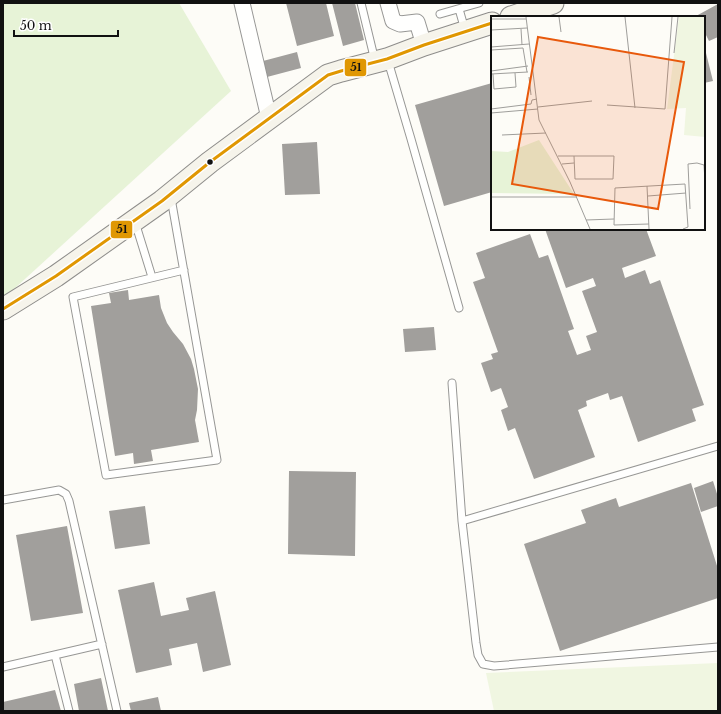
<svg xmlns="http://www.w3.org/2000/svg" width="721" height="714" viewBox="0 0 721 714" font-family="'Libre Baskerville',serif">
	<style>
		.green { fill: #e7f3d7 }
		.pitch { fill: #f0f6e1 }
		.building { fill: #a19f9c }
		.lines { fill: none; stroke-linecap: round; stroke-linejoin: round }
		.lane-casing { stroke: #979795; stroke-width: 9 }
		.street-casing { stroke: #979795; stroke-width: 17 }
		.secondary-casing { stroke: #8e8d8b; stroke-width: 23 }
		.lane { stroke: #fffffe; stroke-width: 7 }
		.street { stroke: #fffffe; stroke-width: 15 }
		.secondary { stroke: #f6f4eb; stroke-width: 21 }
		.bus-1-casing { stroke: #fff; stroke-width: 6 }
		.bus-1 { stroke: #e09702; stroke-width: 3 }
		.bus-dot { fill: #111; stroke: #fff; stroke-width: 1.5 }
		.inset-road { fill: none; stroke: #9f9e9b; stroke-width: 1 }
		.view { fill: #e8590c; fill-opacity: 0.15; stroke: #e8590c; stroke-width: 2 }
		.inset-edge { fill: none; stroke: #111; stroke-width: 2 }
		.line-badge { stroke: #fff; stroke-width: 1.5 }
		.pale-badge-label { font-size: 11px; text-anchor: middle; font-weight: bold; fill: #111 }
	</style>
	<rect width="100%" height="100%" fill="#fdfcf7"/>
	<path class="green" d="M3,3H179L231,91L3,299Z"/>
	<path class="pitch" d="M718,663V711H494L486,673Z"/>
	<path class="building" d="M286,3H326L334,36L297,46Z
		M332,3H355L364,40L343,46Z
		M718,4V37L709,41L704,31V17H696V16Z
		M297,52L301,68L267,77L263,61Z
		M706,53L713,81L704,83V54Z
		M492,83V192L444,206L415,105Z
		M317,142L320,194L285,195L282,144Z
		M545,229H646L656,256L622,268L625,278L645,270L650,284L660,280L704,405L692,409L696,421L638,442L622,396L610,400L608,393L586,401L587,406L578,410L595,457L534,479L515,428L508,431L501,410L508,407L501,388L491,392L481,363L493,359L491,354L498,352L473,282L485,278L476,253L530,234L539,258L548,255L574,329L568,331L577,355L591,350L586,336L597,332L582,291L596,286L593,278L566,288Z
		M128,290L129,300L159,295L161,308L167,323L173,332L183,344L191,359L194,369L198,389L197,410L195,420L199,442L151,450L153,461L134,464L133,453L115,456L91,306L111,303L109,293Z
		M434,327L436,350L405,352L403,329Z
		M289,471L356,472L355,556L288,554Z
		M713,481L718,497V506L701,512L694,488Z
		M691,483L718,569V598L560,651L524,544L586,523L581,510L616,498L619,507Z
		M145,506L150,544L115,549L109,511Z
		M67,526L83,613L31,621L16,535Z
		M154,582L161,616L189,610L186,598L215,591L231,665L203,672L197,643L169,649L172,665L136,673L118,590Z
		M101,678L108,711H79L74,684Z
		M55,690L61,711H3V702Z
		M158,697L161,711H131L129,703Z"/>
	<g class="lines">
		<g class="lane-casing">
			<path id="lane" d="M361,3L375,61
				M459,9L465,30
				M440,14L479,3
				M388,61L411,139L459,308
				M171,198L217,460L106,475L73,297L184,270
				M135,222L152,277
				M452,383L462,521L476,643L478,655L483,664L494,666L718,647
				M3,500L59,490L66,494L69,501L117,711
				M462,521L718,446
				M55,655L69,711
				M3,667L102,644"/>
		</g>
		<g class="street-casing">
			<path id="street" d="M242,3L269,118
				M388,3L393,21L400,24L417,22L424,45"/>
		</g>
		<g class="secondary-casing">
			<path id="secondary" d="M511,17L553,3
				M3,309L56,276L162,201L210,162L328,75L341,71L387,59L424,45L492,23"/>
		</g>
		<use href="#lane" class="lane"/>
		<use href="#street" class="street"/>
		<use href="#secondary" class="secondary"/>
		<g class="bus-1-casing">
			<path id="bus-1" d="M3,309L56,276L162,201L210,162L328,75L341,71L387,59L424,45L492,23"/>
		</g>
		<use href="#bus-1" class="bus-1"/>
	</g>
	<circle class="bus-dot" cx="210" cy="162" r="3.5"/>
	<g transform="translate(491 16)">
		<rect width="214" height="214" fill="#fdfcf7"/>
		<path d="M48,124L83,178L0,177V135L17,136Z" fill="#e7f3d7"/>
		<path d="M188,1H214V121L193,119L195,92L176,93Z" fill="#f0f6e1"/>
		<path class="inset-road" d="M35,1L48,104L79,166L99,213M68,1L70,16M134,1L144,92M0,3H35M30,13L31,29M0,14L36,12M0,31L38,28M0,34L32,32L36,56M183,37L187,1M0,55L37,50M0,58L37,56M2,58L3,73L25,71L24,57M38,61L40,79M116,89L174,93L181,1M47,91L101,85M0,93L40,88L41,84L46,83M0,97L47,93M11,119L55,117M67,140H123L122,163H84L83,140M71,148L83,147M156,170L158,213M157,180L195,177M0,181H86M199,193L197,148L206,147L213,149L214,165M95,204L123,203M158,208L123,209L124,172L194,168L197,211L192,213"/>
		<path class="view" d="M47,21L193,46L167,193L21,168Z"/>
		<rect width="214" height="214" class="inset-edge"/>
	</g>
	<g class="line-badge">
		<rect x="344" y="58" width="23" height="19" rx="4" fill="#e09702"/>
		<rect x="110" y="220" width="23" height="19" rx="4" fill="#e09702"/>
	</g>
	<g class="pale-badge-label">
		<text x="356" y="71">51</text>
		<text x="122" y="233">51</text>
	</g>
	<rect width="721" height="714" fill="none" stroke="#111111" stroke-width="8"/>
	<path d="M14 30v6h104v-6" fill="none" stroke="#111111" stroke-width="2"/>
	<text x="20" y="30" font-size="12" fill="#111111" stroke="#ffffff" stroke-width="3" paint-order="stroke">50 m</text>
</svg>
